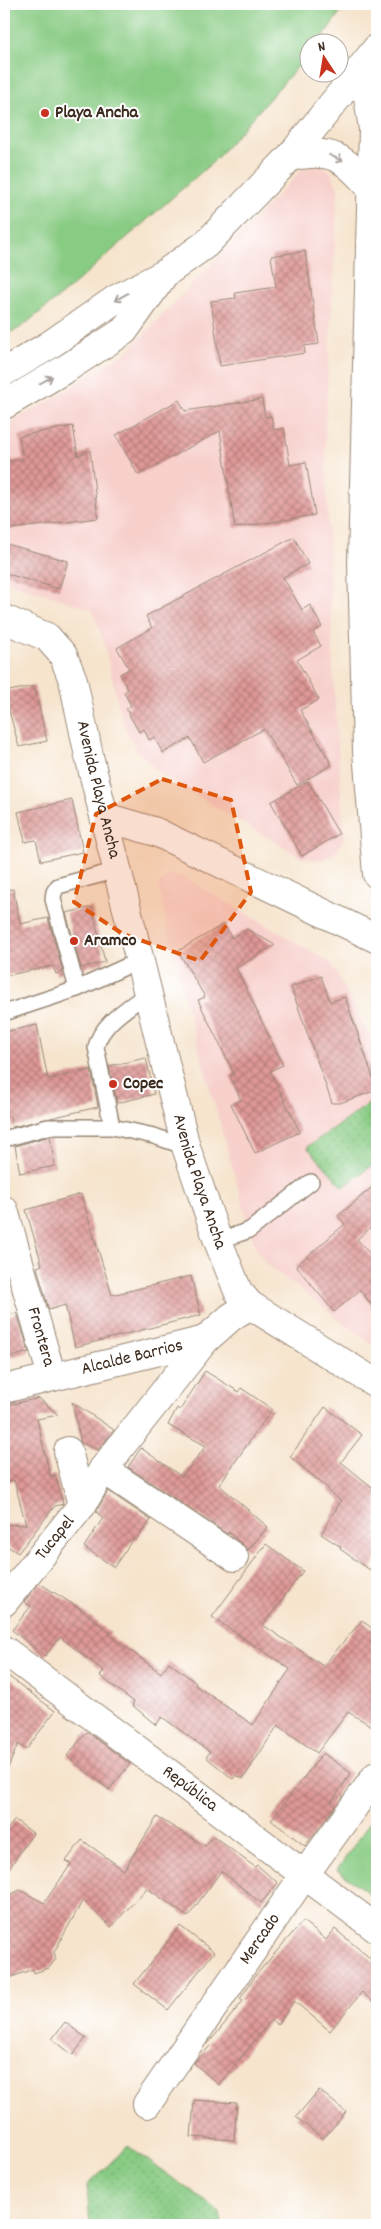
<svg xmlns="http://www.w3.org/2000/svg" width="381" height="2229" viewBox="0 0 381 2229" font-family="Dekko,sans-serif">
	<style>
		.built { fill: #f7d0cc }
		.grass { fill: url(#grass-dots); stroke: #627a50 }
		.green { fill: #88cb83; stroke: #627a50 }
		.building { fill: url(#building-cross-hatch) }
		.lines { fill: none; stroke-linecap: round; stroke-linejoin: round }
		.service-casing { stroke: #988776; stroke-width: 18 }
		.minor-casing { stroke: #988776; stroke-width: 30 }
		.tertiary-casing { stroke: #988776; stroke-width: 30 }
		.primary-casing { stroke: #988776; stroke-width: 30 }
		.service { stroke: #fff; stroke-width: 15 }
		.minor { stroke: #fff; stroke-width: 28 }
		.tertiary { stroke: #fff; stroke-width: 28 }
		.primary { stroke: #fff; stroke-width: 28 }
		.oneway { stroke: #a79f9a }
		.marked { fill: #df570d; fill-opacity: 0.2; stroke: #df570d; stroke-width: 4; stroke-dasharray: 10 6; stroke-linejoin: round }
		.poi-dot { fill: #c8321e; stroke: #fff; stroke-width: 2 }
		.labels { text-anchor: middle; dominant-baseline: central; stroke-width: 4; stroke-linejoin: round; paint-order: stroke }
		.poi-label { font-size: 18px; font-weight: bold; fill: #3b2a1e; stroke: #fff; text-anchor: start }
		.street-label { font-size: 18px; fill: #3b2a1e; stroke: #fff }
	</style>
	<defs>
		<pattern id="grass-dots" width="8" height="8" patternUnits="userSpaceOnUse" patternTransform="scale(1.25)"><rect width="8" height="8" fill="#88cb83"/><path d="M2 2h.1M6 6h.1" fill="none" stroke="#76ae71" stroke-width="1.8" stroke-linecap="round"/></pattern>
		<pattern id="building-cross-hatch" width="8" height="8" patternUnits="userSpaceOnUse" patternTransform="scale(1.25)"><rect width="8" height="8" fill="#de9896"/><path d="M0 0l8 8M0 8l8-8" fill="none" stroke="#b57c7a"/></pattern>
	</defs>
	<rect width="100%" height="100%" fill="#fff"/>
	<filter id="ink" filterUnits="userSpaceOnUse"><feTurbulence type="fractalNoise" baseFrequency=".02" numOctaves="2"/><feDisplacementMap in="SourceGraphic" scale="10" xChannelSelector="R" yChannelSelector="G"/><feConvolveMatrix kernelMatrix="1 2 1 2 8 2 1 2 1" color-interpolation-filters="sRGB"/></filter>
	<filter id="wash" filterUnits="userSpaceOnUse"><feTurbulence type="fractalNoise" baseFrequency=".0096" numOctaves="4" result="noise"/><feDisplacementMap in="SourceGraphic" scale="20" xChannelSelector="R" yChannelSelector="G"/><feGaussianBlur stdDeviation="1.12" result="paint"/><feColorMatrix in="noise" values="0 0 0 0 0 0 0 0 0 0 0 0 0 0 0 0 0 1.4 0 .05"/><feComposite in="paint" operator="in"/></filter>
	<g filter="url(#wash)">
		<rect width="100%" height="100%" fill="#f6e4cd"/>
		<path class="built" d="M318,163L331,172L338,189L325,431L333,671L344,838L336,852L321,860L302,858L162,775L137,751L122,721L104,643L92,610L41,592L4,581V426L49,401L128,351L301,171Z
			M168,875L183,877L331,963L377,1051V1348L265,1263L255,1247L185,1000L158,885Z"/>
		<path class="grass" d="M377,1098V1162L343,1187L307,1147Z
			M128,2146L220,2212L222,2225H90L87,2185Z"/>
		<path class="green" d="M4,4H346L319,42H308V55L215,160L64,293L20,328L4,335Z
			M377,1812V1899L337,1870Z"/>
		<g id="blocks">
			<path class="building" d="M305,251L319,344L304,346L305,353L220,366L211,301L236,298L235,293L276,287L271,256Z
				M262,399L265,417L271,416L274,430L284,428L290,465L306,462L315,515L235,528L220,431L138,475L116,435L179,400L185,411Z
				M73,426L78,456L90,450L98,518L4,530V462L23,459L19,436Z
				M294,537L308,564L283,577L302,610L310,605L322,627L313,632L321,646L297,660L319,700L300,710L332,765L297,785L264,729L203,762L190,738L163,753L154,737L149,740L144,729L139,732L126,709L131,706L124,692L128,690L120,674L129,669L117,648L152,628L146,616Z
				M7,544L68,561L59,589L4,573V555Z
				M34,686L47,741L19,747L4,692Z
				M308,781L339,834L302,856L271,802Z
				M72,800L83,852L41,861L36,840L25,842L18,812Z
				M13,889L20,924L48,918L63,972L56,974L53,966L4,976V890Z
				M92,907L105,962L81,968L66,913Z
				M224,924L232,938L247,929L275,945L236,968L283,1065L270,1071L300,1132L255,1153L231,1104L241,1100L230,1076L234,1074L198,1000L205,997L178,951Z
				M321,976L330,1002L345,997L377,1089V1090L340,1103H332L291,987Z
				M37,1025L48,1079L91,1070L98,1107L12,1127L10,1116L4,1117V1032Z
				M146,1058L154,1094L117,1103L109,1066Z
				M50,1136L55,1166L20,1173L15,1146Z
				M377,1183V1222L357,1239L377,1262V1312L360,1290L334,1312L296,1266L345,1224L338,1216Z
				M81,1194L112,1295L191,1276L201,1315L75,1347L65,1305L49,1310L37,1267L42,1265L26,1210Z
				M17,1313L29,1352L4,1359V1316Z
				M205,1371L239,1392L241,1388L272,1409L219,1485L268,1527L248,1550L229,1532L227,1534L128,1467L141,1448L182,1477L206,1446L168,1425L177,1408L180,1410Z
				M39,1398L58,1415L37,1419L50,1476L55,1475L63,1504L55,1506L18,1553L4,1544V1524L26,1525L14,1480L4,1483V1406Z
				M72,1402L114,1430L98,1450L81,1443Z
				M325,1407L362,1435L341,1462L377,1491V1559L370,1570L340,1549L341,1547L321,1534L341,1501L328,1491L329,1489L290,1457Z
				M108,1491L151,1520L135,1541L133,1539L114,1567L84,1547L103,1518L96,1512Z
				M266,1544L303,1571L263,1625L323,1666L362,1620L377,1633V1729L348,1712L317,1753L278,1725L243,1779L236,1775L233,1779L206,1757L210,1752L162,1717L156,1725L132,1705L134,1702L100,1676L104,1671L60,1637L45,1656L12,1630L31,1606L24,1602L39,1583L79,1608L111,1633L109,1635L161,1673L169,1662L196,1683L195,1685L253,1725L290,1669L212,1617Z
				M4,1673L55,1711L26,1750L18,1744L4,1778Z
				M87,1732L130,1764L109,1790L67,1756Z
				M323,1753L351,1773L331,1803L335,1806L305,1846L271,1820Z
				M157,1817L205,1846L213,1836L255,1867L257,1865L278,1883L261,1903L221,1871L188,1917L147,1888L111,1927L83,1900L54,1952L56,1959L49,1968L34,1973L33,1969L4,1980V1898L20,1890L44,1903L71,1864L66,1861L82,1840L124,1870Z
				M15,1820L33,1833L4,1876V1833Z
				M303,1921L326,1940L335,1929L377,1964V2005L362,1992L330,2031L294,2001L278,2025L271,2020L219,2085L194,2063L210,2046L208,2044L243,2001L240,1999L256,1975Z
				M180,1926L214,1952L168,2010L134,1984Z
				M65,2022L86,2038L73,2055L52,2039Z
				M319,2090L346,2112L323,2139L296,2117Z
				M194,2100L237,2103L234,2140L191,2137Z"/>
		</g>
	</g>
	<g filter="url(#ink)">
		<use href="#blocks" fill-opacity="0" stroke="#988776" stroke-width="1"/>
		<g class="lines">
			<g class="service-casing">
				<path id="service" d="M118,870L58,886L54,892L53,899L77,989L140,960
					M148,993C130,1007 101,1023 96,1047L112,1127L154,1136L186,1147
					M4,1013L77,989
					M4,1139L48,1127H112
					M218,1241L250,1230L311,1182"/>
			</g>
			<g class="minor-casing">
				<g id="minor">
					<path d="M363,66L373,129L362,563L367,751L377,874"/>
					<path d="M105,817L156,832L377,939"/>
					<path id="s1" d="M4,1210L52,1377"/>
					<path d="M68,1451L82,1505"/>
					<path d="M103,1469L234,1557"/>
					<path id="s2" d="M4,1602L82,1505L103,1469L205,1340"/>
					<path id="s3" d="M4,1650L377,1929"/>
					<path id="s4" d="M147,2104L305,1874L376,1776"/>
				</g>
			</g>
			<g class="tertiary-casing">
				<g id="tertiary">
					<path id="s5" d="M4,1389L205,1340L231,1317L250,1305"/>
				</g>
			</g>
			<g class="primary-casing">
				<g id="primary">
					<path d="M290,157C333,148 343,157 371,188"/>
					<path d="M4,372L48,346L116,299L164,274L206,244L290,157L377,48"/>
					<path d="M4,405L67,368L124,331L161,279"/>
					<path id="s6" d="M4,619L47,637L63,655L73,680L89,756L186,1147L218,1241L238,1291L250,1305L377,1384"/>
				</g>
			</g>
			<use href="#service" class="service"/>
			<use href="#minor" class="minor"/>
			<use href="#tertiary" class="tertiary"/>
			<use href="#primary" class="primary"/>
		</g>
		<defs><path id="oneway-shaft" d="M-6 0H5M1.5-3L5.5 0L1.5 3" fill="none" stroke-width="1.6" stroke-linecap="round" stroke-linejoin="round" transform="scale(1.25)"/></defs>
		<g class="oneway">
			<use href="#oneway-shaft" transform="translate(336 158) rotate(24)"/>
			<use href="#oneway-shaft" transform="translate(121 297) rotate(151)"/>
			<use href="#oneway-shaft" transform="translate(46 380) rotate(-30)"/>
		</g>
	</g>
	<path class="marked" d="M162,779L231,800L251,892L200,961L123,934L74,902L96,814Z"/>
	<g class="poi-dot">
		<circle cx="45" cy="113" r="5"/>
		<circle cx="74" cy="941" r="5"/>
		<circle cx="113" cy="1084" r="5"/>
	</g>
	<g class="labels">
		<g class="poi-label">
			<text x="55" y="113">Playa Ancha</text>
			<text x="84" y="941">Aramco</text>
			<text x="123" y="1084">Copec</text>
		</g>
		<g class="street-label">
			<text stroke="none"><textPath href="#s6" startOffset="210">Avenida Playa Ancha</textPath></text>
			<text stroke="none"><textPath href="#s6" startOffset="615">Avenida Playa Ancha</textPath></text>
			<text stroke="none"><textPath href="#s1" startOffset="132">Frontera</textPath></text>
			<text stroke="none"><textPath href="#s5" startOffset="132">Alcalde Barrios</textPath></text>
			<text stroke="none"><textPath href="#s2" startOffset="82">Tucapel</textPath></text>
			<text stroke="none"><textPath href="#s3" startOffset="232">República</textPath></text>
			<text stroke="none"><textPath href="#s4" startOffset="200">Mercado</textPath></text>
		</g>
	</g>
	<rect width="381" height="2229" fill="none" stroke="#fff" stroke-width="20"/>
	<g transform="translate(324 58) rotate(348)"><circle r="24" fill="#ffffff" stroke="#b1aaa5"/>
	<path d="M0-4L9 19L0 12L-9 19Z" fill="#c8321e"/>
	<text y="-8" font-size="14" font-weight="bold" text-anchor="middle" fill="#3b2a1e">N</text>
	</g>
</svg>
